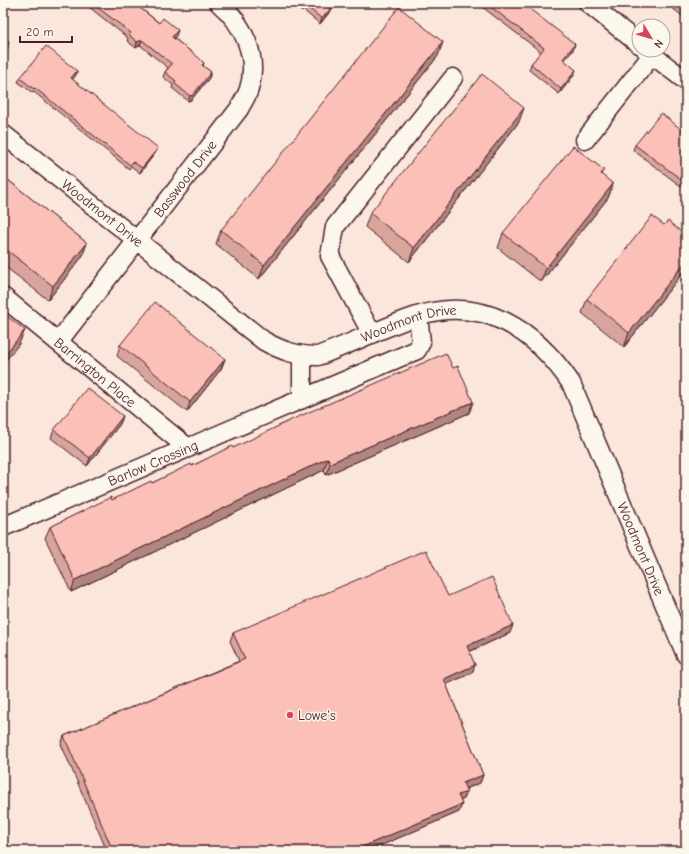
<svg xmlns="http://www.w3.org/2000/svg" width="689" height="854" viewBox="0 0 689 854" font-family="'Comic Neue',sans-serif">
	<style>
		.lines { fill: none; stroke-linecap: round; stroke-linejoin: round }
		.minor-casing { stroke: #4a1f2b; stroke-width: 21 }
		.minor { stroke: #fbf7ec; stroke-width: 18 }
		.wall { fill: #d8a59d; stroke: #4a1f2b }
		.shaded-wall { fill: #b08680; stroke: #4a1f2b }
		.building { fill: #fbc0b7; stroke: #4a1f2b }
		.poi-dot { fill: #d1495b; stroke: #fbf7ec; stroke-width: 1.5 }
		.labels { text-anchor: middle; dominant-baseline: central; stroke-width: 3; stroke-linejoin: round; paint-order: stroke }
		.street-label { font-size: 14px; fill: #4a1f2b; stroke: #fbf7ec }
		.poi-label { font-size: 14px; fill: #4a1f2b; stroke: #fbf7ec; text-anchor: start }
	</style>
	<rect width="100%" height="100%" fill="#fbe6dc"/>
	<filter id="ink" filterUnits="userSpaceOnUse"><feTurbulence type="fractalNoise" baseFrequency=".025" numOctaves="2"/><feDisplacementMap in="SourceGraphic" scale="8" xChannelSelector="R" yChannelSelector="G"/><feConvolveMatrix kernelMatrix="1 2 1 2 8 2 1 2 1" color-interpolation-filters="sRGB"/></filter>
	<g filter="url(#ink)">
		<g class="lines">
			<g class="minor-casing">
				<g id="minor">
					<path d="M588,3L639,44"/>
					<path d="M646,50L686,81"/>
					<path id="s1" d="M3,134L264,341C282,351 297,356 318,356C351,344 383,327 417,316C483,295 535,330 571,383L686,655"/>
					<path d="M585,140L652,55"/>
					<path id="s2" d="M3,297L188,448"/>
					<path d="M372,334L330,256L335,227L453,78"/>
					<path id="s3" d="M58,342L239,109C242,103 247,96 249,89C259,57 243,23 219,3"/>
					<path d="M302,399L417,350L421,342L418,316"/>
					<path id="s4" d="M3,527L302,399V356"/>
				</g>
			</g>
			<use href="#minor" class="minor"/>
		</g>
		<path class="wall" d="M84,3H134L176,36L174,38L204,63L203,66L211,72L209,78L191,100L188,101L172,88L173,85L163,77L165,72L168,68L140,45L136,48L127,41L128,38Z
			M291,3H337L320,24L303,10L302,12Z
			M477,3H522L573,50L564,60L574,75L559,94L529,70L531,64L541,52Z
			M666,3H686V19Z
			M438,56L259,279L216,244L221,230Z
			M77,71L76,75L72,79L156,152L140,173L131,166L129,169L34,92L33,93L18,82L20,78Z
			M519,122L409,262L365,227L370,213Z
			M686,133V190L633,150L635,145Z
			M3,176L87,243L82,257L48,300L3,265Z
			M602,176L613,184L608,198L541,282L498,248L503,233Z
			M686,236V269L624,347L582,313L587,299Z
			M120,345L225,359L221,369L187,412L117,356Z
			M453,368L473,402L469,413L326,475L324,470L71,592L45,538L50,527L233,448Z
			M123,416L120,424L87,466L51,438L54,430Z
			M448,596L510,633L469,652L475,665L472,673L446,684L483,775L480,783L466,789L467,792L464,799L460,801L459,812L368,851H107L61,744L64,736L239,661L230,641L233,633Z"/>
		<path class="shaded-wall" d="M335,3H337L320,24L322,19Z
			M178,30L176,36L171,42L172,37Z
			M142,40L140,45L136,48L137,42Z
			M443,42L438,56L259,279L264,265Z
			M575,44L573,50L561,65L563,59Z
			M576,70L574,75L559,94L561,89Z
			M77,71L76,75L70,83L71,78Z
			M211,72L209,78L191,100L188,101L190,96Z
			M524,108L519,122L409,262L414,248Z
			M158,148L156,152L140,173L142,168Z
			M613,184L608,198L541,282L546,268Z
			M87,243L82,257L48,300L53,286Z
			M686,261V269L624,347L629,333Z
			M25,330L19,344L3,364V357Z
			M225,359L221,369L187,412L190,402Z
			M473,402L469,413L326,475L330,463Z
			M123,416L120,424L87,466L90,458Z
			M328,458L324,470L71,592L75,580Z
			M513,625L510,633L464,654L467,646Z
			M475,665L472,673L441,687L444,679Z
			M483,775L480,783L460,791L463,783Z
			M467,792L464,799L455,803L458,795Z
			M462,804L459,812L368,851H353Z"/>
		<path class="building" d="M92,3H134L159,23L163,18L178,30L172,37L198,57L204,63L202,65L211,72L193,95L190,96L174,83L176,81L165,72L172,64L142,40L137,42L129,35L131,33Z
			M299,3H335L322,19L305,5L304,7Z
			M486,3H522L575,44L563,59L576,70L561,89L531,64L544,48Z
			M675,3H686V12Z
			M399,7L443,42L264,265L221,230Z
			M3,40L9,41L4,67H3Z
			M46,46L77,71L71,78L158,148L142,168L133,162L130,165L35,88L34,89L20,78Z
			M482,74L524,108L414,248L370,213Z
			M661,113L686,133V146L684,148L686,149V183L635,145Z
			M573,146L604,170L601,174L613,184L546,268L503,233Z
			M3,176L87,243L53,286L3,247Z
			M652,216L664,225L668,221L686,236V261L629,333L587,299Z
			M155,302L225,359L190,402L120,345Z
			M3,313L25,330L3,357Z
			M446,353L453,368L458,366L473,402L330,463L328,458L75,580L50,527L111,497L112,500L151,481L152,483L191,464L192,466L232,446L233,448L293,419Z
			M87,388L123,416L90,458L54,430Z
			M426,550L448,596L492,577L513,625L467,646L475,665L444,679L483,775L463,783L467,792L458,795L462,804L353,851H113L64,736L245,659L233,633Z"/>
	</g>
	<circle class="poi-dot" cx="290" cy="715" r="4"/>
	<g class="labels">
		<g class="street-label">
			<text stroke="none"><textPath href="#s3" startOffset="207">Basswood Drive</textPath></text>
			<text stroke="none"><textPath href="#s1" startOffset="127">Woodmont Drive</textPath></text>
			<text stroke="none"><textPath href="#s1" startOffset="487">Woodmont Drive</textPath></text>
			<text stroke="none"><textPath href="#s2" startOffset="119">Barrington Place</textPath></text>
			<text stroke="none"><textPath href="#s4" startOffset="163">Barlow Crossing</textPath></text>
			<text stroke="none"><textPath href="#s1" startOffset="858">Woodmont Drive</textPath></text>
		</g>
		<g class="poi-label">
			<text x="298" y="715">Lowe's</text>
		</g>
	</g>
	<rect width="689" height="854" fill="none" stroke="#fbf7ec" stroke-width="16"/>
	<rect x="8" y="8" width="673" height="838" fill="none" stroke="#4a1f2b" stroke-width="1.5" filter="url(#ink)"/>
	<g transform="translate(651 38) rotate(128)"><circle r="19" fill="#fbf7ec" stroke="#b4a19f"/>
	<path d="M0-3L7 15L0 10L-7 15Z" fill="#d1495b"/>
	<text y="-6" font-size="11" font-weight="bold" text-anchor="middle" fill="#4a1f2b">N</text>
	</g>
	<path d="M20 36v6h52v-6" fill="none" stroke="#4a1f2b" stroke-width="2"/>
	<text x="26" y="36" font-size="12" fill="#4a1f2b" stroke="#fbf7ec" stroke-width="3" paint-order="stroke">20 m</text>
</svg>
